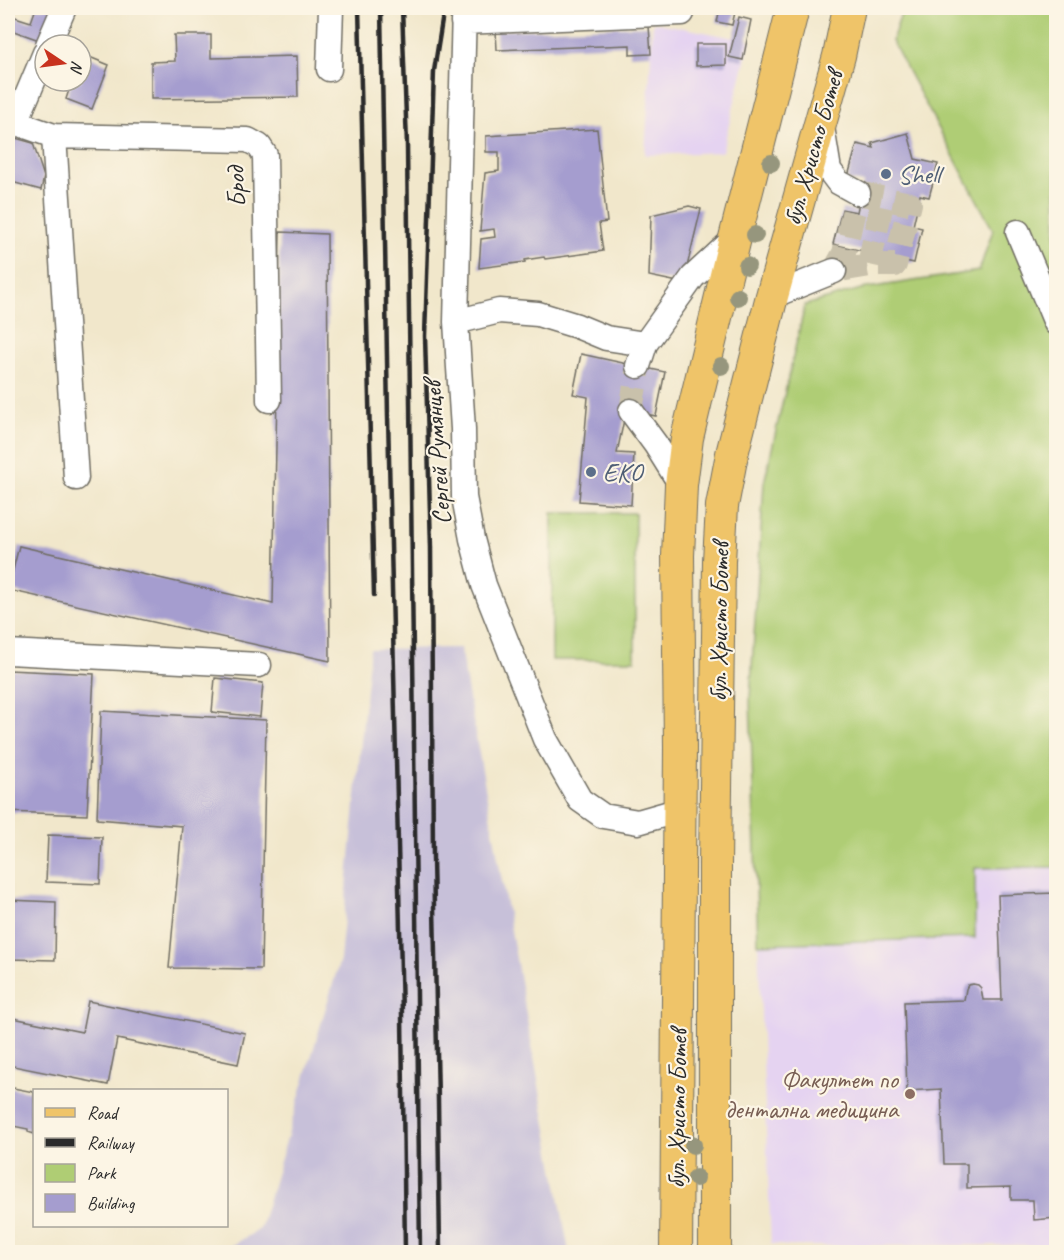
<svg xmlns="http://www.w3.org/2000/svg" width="1064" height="1260" viewBox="0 0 1064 1260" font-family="Caveat,sans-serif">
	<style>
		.built { fill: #e5d3f1 }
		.industrial { fill: #c7c0d9 }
		.green { fill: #afcd74; stroke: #6d7c50; stroke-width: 1.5 }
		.building { fill: #a59dcf }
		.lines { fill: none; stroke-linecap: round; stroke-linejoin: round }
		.minor-tunnel { stroke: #c9c1ab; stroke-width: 24; stroke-dasharray: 24 12; stroke-linecap: butt }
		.minor-casing { stroke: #706d63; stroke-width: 27 }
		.major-casing { stroke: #706d63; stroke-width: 34 }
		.minor { stroke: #fff; stroke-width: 24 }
		.major { stroke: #efc469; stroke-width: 32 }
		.rail { stroke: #2b2b2b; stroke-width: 4.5 }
		.tree { fill: #96967d }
		.service-dot { fill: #5c6f8a; stroke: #fcf5e5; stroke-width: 2 }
		.education-dot { fill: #8d6e63; stroke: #fcf5e5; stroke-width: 2 }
		.labels { text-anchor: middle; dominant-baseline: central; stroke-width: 4.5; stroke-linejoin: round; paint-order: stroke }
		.street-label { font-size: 26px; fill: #2b2b2b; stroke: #fcf5e5 }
		.service-label { font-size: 26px; fill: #4e5e75; stroke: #fcf5e5; text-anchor: start }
		.education-label { font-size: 26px; fill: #785e54; stroke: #fcf5e5; text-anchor: end }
	</style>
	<rect width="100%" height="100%" fill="#fcf5e5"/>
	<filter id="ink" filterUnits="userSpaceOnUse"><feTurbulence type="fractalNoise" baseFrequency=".0167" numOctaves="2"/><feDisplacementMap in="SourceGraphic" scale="12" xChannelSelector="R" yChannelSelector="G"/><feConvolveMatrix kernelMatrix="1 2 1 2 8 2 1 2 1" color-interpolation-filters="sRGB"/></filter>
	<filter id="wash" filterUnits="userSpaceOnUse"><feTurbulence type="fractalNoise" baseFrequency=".008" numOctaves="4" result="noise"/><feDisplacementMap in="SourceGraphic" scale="24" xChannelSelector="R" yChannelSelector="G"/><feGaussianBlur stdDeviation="1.35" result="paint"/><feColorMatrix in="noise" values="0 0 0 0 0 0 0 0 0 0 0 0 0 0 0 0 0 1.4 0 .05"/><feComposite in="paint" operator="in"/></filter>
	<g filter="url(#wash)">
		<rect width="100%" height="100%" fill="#f1e7cb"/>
		<path class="built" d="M653,22L750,41L722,152L645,155Z
			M1056,867V1245L790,1246L771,1244L758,944L975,938L974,868Z"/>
		<path class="industrial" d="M460,648L569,1252H221L260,1229L340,960L370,649Z"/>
		<path class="green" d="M903,8H1056V867L975,868V938L758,944L750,698L764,483L805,305L861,289L979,271L993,230L892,41Z
			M552,513H635V660H552Z"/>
		<g id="blocks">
			<path class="building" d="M36,8H54L42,41L8,29L12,16L31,22Z
				M720,8H736L732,25L717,22Z
				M739,17L751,20L743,60L729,57Z
				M649,26L651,54L630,55V45L497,50L496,31Z
				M174,35H211V58L297,56L298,97L151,99V62L175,61Z
				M696,44H726V65L696,66Z
				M82,54L109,65L92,109L66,99L72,81H81V58Z
				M597,129L607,222L599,223L603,251L545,259L544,257L525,260V262L479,268L481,239L495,237L494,229L480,231L485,173L499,171V152H486V136Z
				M908,133L915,159L938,164L929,197L920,195L913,226L922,228L914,263L833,244L842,209L857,212L863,183L847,180L857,144L874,148L872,143Z
				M8,136L33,143L44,177L41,190L8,181Z
				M689,206L701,209L683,283L649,276L651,215Z
				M280,232L327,234L330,661L8,590L19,546L273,604Z
				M581,354L665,372L656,416L626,410L617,453L634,454L631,505L579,501L588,397L573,394Z
				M8,670L94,674L87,815L8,812Z
				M215,678L263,683L260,717L212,712Z
				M101,711L266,720L261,969L169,968L182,826L97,819Z
				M48,835L102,837L100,884L46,882Z
				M1056,893V1218L1034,1220L1033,1200H1011V1187L967,1188V1164H944L941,1089L907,1091L904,1002L964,1000L966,989L968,985L973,984L978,985L981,988L983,1000H1002L998,895Z
				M8,900L56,902L55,960L8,959Z
				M88,1001L245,1033L238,1064L117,1039L108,1085L8,1065V1017L82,1032Z
				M8,1087L34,1092V1134L28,1132V1129L8,1125Z"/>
		</g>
	</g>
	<g filter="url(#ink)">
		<use href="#blocks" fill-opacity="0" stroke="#706d63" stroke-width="1.5"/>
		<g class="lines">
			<path class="minor-tunnel" d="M858,193L910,204L895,265H869L834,271L844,253Z
				M869,265L883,198
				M631,411L638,366"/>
			<g class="minor-casing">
				<path id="minor" d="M464,8L456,322L463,429L464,497L472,539L484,585L545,739L580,800L603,816L638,822L680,810
					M463,22L682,13
					M48,45L64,8
					M329,69L331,8
					M8,120L54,136L248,140L259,146L265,155L269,400
					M16,122L45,53
					M822,127L829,170L838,182L858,193
					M54,136L76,478
					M1018,232L1056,323
					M772,296L834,271
					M456,322L499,311L538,314L577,326L606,338L645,344
					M638,366L645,344L693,277L735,238
					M631,411L656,445L681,485
					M8,652L259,665"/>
			</g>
			<g class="major-casing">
				<path id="major" d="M676,1252L680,748L678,556L681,485L687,438L735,238L793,8
					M715,1252V864L719,561L722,506L732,454L772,296L839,56L849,8"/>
			</g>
			<use href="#minor" class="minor"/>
			<use href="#major" class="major"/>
			<path class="rail" d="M359,8L374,595
				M381,8L388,416L402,1015L405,1252
				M402,8L407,145L420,1252
				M440,1252L438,1100L433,858L431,548L425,336L434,71L444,8"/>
		</g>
		<g class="tree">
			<circle cx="771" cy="163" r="9"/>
			<circle cx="755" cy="235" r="9"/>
			<circle cx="747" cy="266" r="9"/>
			<circle cx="738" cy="297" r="9"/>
			<circle cx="721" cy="366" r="9"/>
			<circle cx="693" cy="1145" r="9"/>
			<circle cx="696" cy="1178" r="9"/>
		</g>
	</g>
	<g class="service-dot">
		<circle cx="886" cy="174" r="6"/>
		<circle cx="591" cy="472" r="6"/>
	</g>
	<circle class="education-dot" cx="910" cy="1094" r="6"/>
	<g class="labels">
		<g class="street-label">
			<text transform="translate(813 148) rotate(-74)">бул. Христо Ботев</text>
			<text transform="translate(236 187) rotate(-93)">Брод</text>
			<text transform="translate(437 453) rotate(-94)">Сергей Румянцев</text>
			<text transform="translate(719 622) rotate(-89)">бул. Христо Ботев</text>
			<text transform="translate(677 1109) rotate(-89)">бул. Христо Ботев</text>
		</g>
		<g class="service-label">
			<text x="898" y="174">Shell</text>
			<text x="603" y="472">EKO</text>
		</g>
		<g class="education-label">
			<text x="898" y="1079">Факултет по<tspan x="898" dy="30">дентална медицина</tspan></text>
		</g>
	</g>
	<rect width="1064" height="1260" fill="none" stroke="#fcf5e5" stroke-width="30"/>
	<rect x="33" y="1089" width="195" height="138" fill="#fcf5e5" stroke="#a8a49b" stroke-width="1.5"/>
	<rect x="45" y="1108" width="30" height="9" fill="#efc469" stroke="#a8a49b" stroke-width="1.5"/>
	<text x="87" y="1119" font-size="18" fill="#2b2b2b">Road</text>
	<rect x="45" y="1138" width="30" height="9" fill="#2b2b2b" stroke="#a8a49b" stroke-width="1.5"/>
	<text x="87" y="1149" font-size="18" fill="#2b2b2b">Railway</text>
	<rect x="45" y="1164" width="30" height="18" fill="#afcd74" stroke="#a8a49b" stroke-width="1.5"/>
	<text x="87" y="1179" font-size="18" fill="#2b2b2b">Park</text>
	<rect x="45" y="1194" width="30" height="18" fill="#a59dcf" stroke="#a8a49b" stroke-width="1.5"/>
	<text x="87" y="1209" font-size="18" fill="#2b2b2b">Building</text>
	<g transform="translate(63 63) rotate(103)"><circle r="28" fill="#fcf5e5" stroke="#a8a49b" stroke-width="1.5"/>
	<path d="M0-4.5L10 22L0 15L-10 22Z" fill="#c8321e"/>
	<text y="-9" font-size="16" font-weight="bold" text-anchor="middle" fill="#2b2b2b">N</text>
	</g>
</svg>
